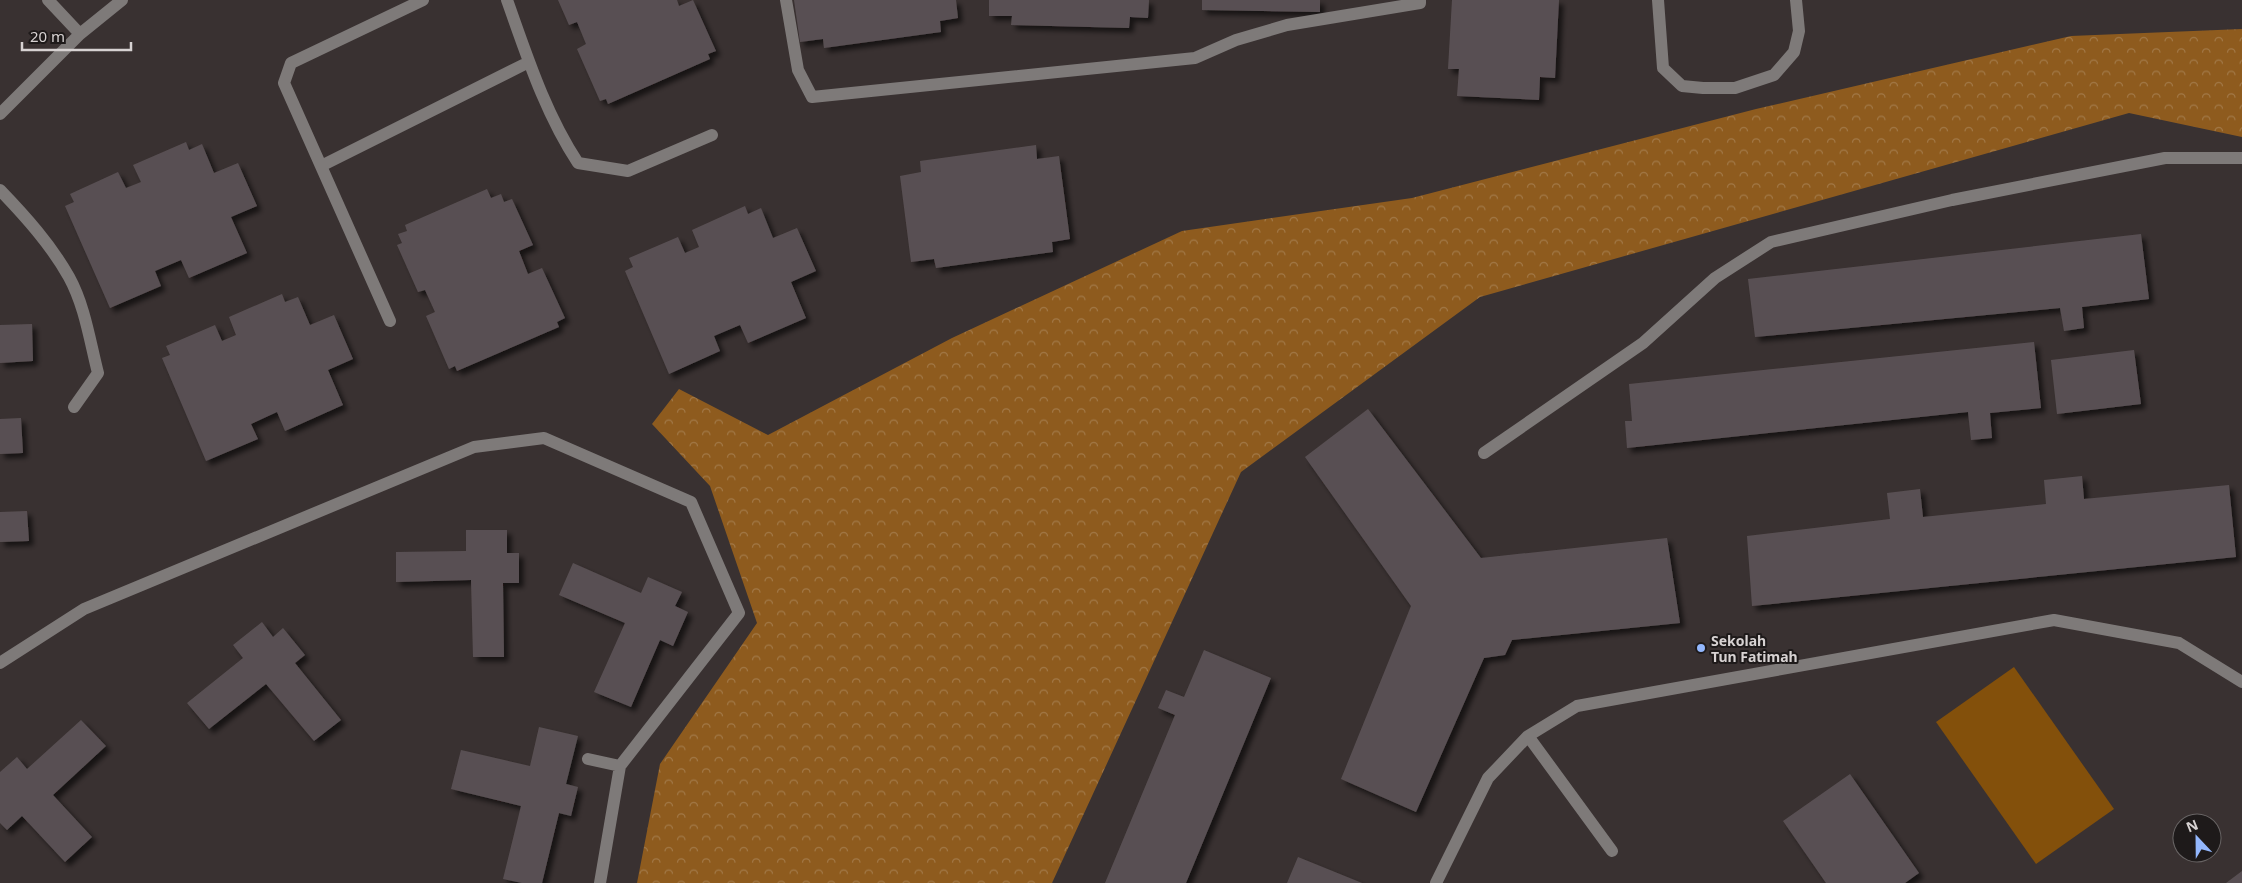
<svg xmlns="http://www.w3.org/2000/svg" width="2242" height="883" viewBox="0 0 2242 883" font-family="'Noto Sans',sans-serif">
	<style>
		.forest { fill: url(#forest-crowns) }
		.pitch { fill: #83500b }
		.building { fill: #595053; filter: url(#shadow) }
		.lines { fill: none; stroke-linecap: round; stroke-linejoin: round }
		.minor { stroke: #7e7a79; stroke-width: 12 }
		.poi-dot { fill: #93b7fd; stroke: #1e1a1a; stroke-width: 2 }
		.labels { text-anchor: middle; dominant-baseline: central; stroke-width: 4; stroke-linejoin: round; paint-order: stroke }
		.poi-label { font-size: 14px; font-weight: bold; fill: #d7d2d2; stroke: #1e1a1a; text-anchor: start }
	</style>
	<defs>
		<pattern id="forest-crowns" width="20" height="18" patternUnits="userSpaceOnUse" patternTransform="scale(1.25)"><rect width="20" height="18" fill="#8e5b1e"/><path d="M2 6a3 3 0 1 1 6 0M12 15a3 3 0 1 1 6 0" fill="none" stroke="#a27948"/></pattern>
		<filter id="shadow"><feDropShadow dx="4.5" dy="4.5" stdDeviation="2.5" flood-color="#0009"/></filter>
	</defs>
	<rect width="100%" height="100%" fill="#393131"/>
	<path class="forest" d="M2242,29V137L2129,113L1480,297L1241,472L1052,883H637L660,764L757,623L710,486L652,424L679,389L768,435L952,338L1182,231L1412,198L1756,109L2071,36Z"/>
	<path class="pitch" d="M2014,667L2114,809L2036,864L1936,722Z"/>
	<path class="building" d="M558,0H677L679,6L693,0L716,51L708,54L710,59L608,104L606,99L600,101L577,49L586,44L577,22L569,25Z
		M794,0H956L958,18L940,21L941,32L824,48L823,39L800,42Z
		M989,0H1149L1148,18L1130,17L1129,28L1011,25L1012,16H989Z
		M1202,0H1320V12L1202,10Z
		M1452,0H1559L1555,78L1540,77L1539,100L1457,96L1459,69H1448Z
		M186,142L189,150L202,144L214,173L238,163L257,206L231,217L247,253L189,278L181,260L155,271L161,286L110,308L65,206L74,202L70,194L118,172L126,188L141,182L133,165Z
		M1036,145L1037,159L1059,156L1070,239L1052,242L1053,252L936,268L934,259L911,262L900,176L921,172L920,161Z
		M487,189L491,198L501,194L504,202L512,199L533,245L519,251L528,274L542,268L565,318L557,322L559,327L457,371L455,366L449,369L426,316L435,312L425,290L418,292L397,245L402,243L398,234L407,231L405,225Z
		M745,206L748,214L761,208L773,238L797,228L816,271L791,282L806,318L748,343L740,325L714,336L720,351L669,374L625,271L633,267L629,258L678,237L685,253L699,247L692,230Z
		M2141,234L2149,299L2082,307L2084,328L2064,331L2060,308L1755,337L1748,279Z
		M282,294L285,302L298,297L310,325L334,315L353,359L328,370L343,405L285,431L277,412L251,424L258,439L206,461L162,358L170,355L166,346L215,325L222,341L236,335L229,317Z
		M32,324L33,361L0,363V325Z
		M2034,342L2041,408L1990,413L1992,438L1971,440L1968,412L1627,448L1625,421H1632L1629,384Z
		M2134,350L2141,404L2057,414L2051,360Z
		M1368,409L1481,558L1667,538L1680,623L1512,640L1505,655L1484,658L1416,812L1341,779L1411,606L1305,457Z
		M21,418L23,453L0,454V419Z
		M2082,476L2084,499L2229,485L2236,557L1752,606L1747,536L1890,519L1887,493L1920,489L1923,517L2046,504L2044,480Z
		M27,511L29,541L0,542V512Z
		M466,530H507V553H519V583H503L504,657H473L471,580L396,582V552L466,551Z
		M573,563L641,593L648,577L682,592L675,606L688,612L673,646L660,640L631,707L594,692L625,623L559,595Z
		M262,622L273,637L283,628L305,655L295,663L341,720L314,741L266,684L209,729L187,703L243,658L233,645Z
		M1204,650L1271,678L1186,883H1105L1175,715L1158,708L1166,690L1184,697Z
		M81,720L106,746L53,795L92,837L65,862L22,816L7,830L0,823V772L17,757L27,769Z
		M539,727L578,736L566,784L578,787L571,816L559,813L542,883H522L503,879L521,806L451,789L461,750L530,766Z
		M1850,774L1919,873L1905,883H1826L1783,821Z
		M1298,857L1362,883H1287Z
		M2242,871V883H2226Z"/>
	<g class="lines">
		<path class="minor" d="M48,0L80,34
			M507,0C527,56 545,113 578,163L628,171L712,135
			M786,0L798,70L812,97L1195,58L1236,40L1287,25L1420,3V0
			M1658,0L1663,68L1682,86L1703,88H1735L1774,75L1794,52L1799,31L1796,0
			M0,114L80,34L122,0
			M321,166L529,62
			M0,190C26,217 51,245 69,277C85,306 90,342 98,373L74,407
			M390,321L284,83L291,63L423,0
			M1484,453L1643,343L1715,278L1771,242L1952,200L2165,158H2242
			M0,663L84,609L474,447L544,438L691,502L739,613L620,766L600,883
			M1528,736L1612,851
			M588,759L620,766
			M1436,883L1488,778L1528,736L1577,706L2054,620L2179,643L2242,682"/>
	</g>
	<circle class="poi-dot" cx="1701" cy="648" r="5"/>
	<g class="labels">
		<g class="poi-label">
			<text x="1711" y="640">Sekolah<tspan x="1711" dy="16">Tun Fatimah</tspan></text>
		</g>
	</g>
	<g transform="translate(2197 838) rotate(338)"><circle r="24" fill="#1e1a1a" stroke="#686464"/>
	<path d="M0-4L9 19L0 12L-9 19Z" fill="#93b7fd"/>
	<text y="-8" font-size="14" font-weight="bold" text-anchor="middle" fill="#d7d2d2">N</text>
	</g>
	<path d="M22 42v8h109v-8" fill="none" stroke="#d7d2d2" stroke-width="2.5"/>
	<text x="30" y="42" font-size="15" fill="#d7d2d2" stroke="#1e1a1a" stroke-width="4" paint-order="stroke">20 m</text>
</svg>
